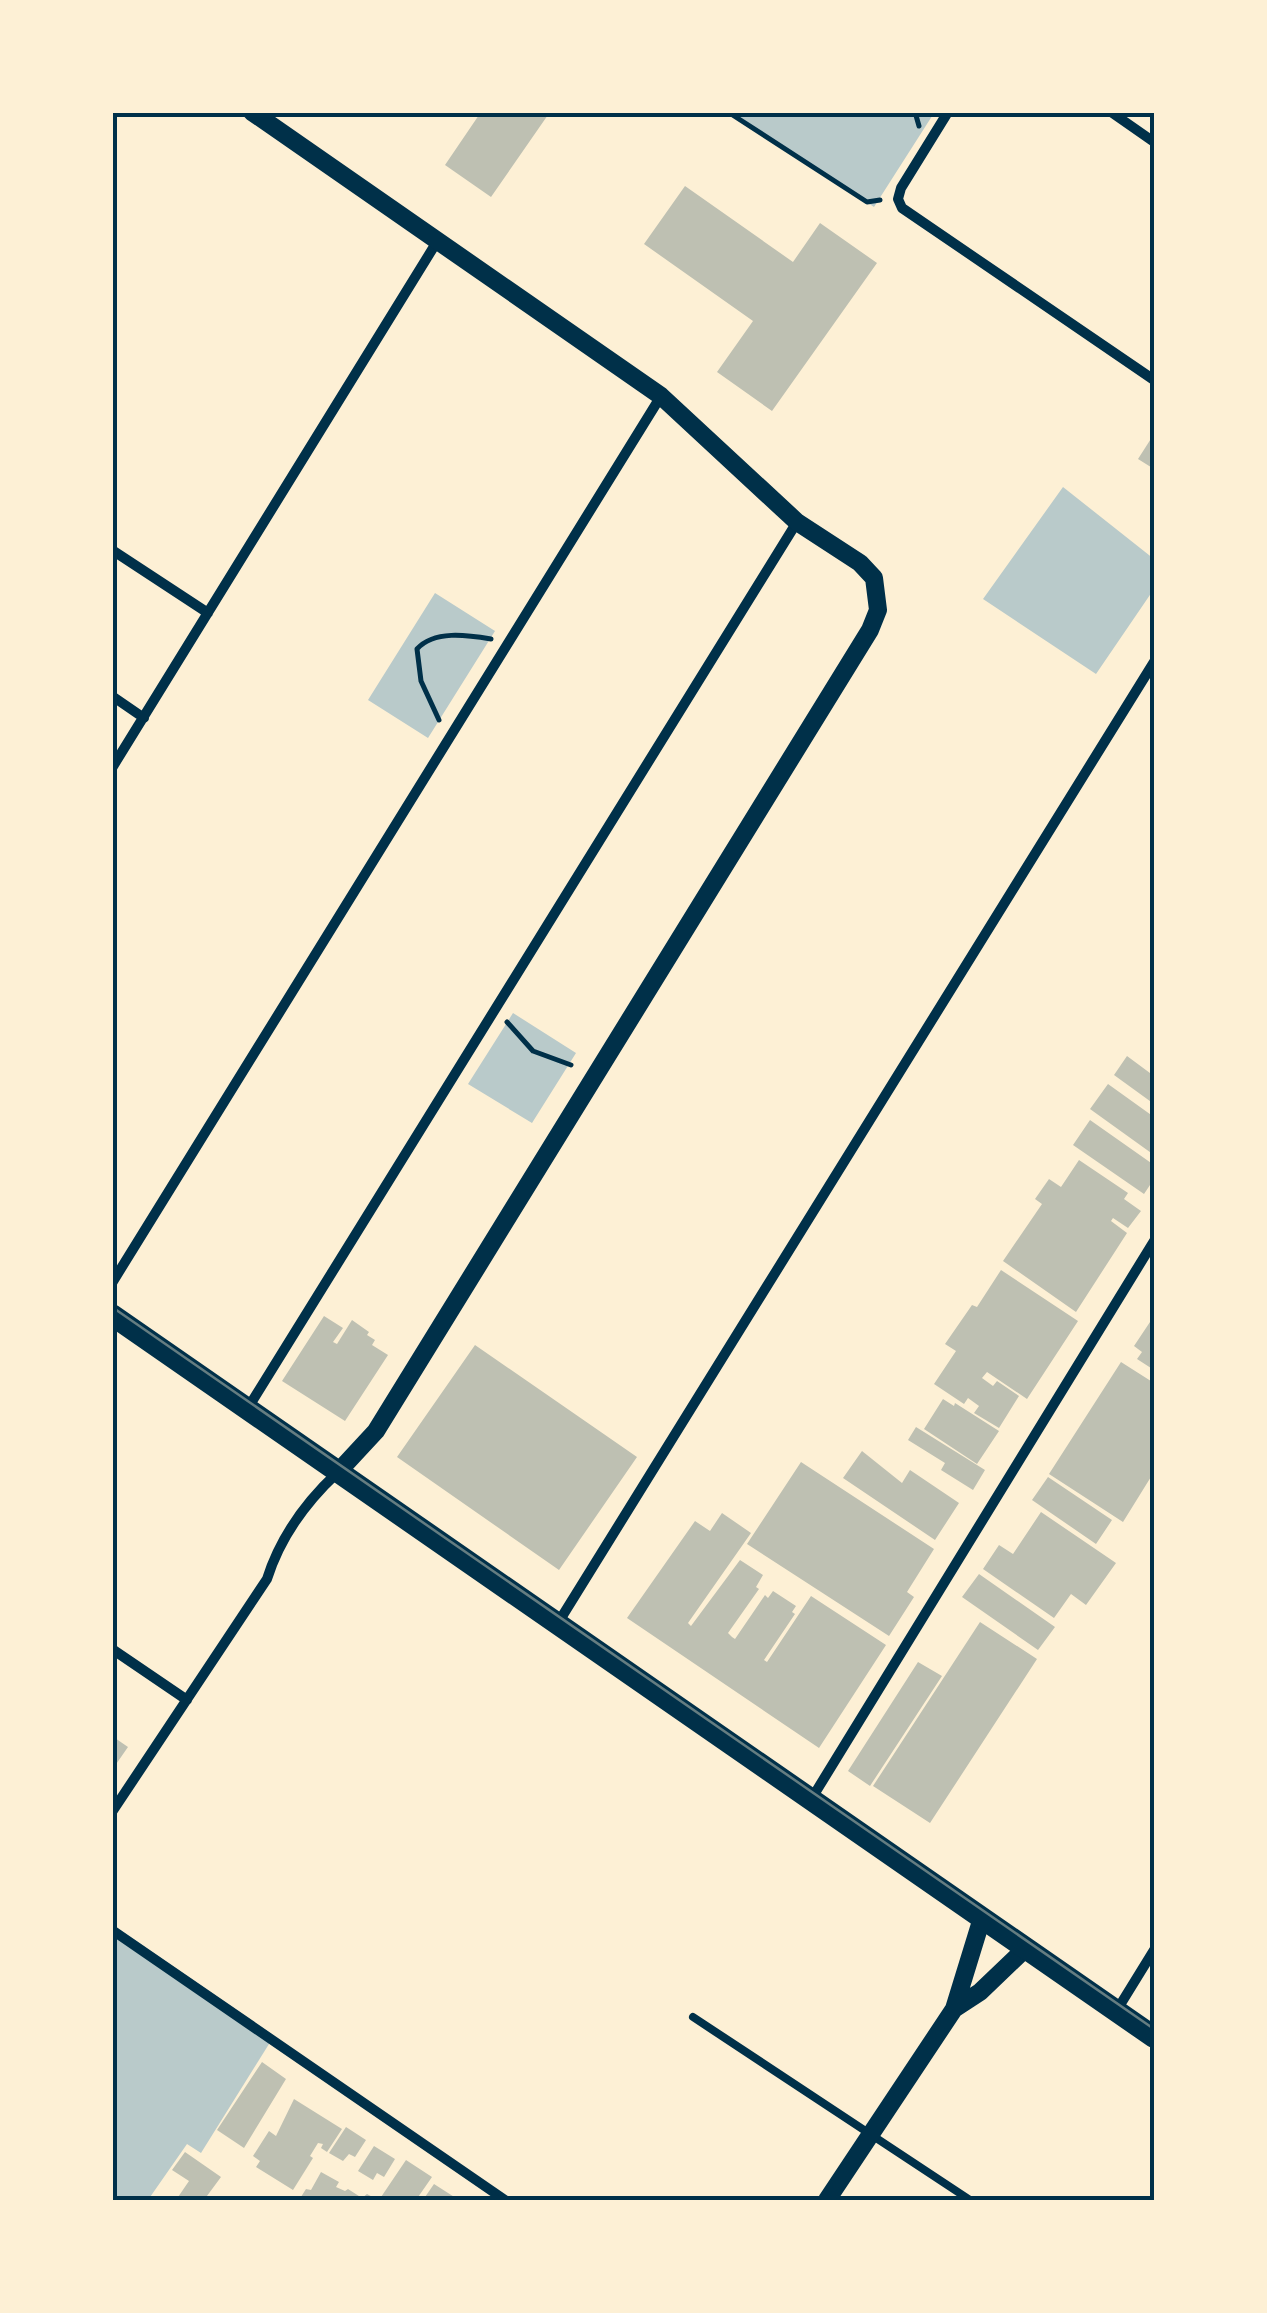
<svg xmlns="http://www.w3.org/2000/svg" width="1267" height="2313" viewBox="0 0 1267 2313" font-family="'Crimson Pro',serif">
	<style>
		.green { fill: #b9caca }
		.building { fill: #bec0b2 }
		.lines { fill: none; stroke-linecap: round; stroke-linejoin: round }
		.path { stroke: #003049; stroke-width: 5 }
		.service { stroke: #003049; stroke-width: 8 }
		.minor { stroke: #003049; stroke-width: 10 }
		.tertiary { stroke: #003049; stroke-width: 18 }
		.primary { stroke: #003049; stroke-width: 22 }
		.tram { stroke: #657d81; stroke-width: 2.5 }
		.neatline { fill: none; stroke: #003049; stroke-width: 4 }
	</style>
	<rect width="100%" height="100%" fill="#fdf0d5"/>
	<path class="green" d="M733,113H934L874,207Z
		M1063,487L1154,559V589L1096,674L983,599Z
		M435,593L495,631L428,738L368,700Z
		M513,1013L576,1053L532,1123L468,1084Z
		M112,1924L274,2036L201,2153L187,2144L148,2200H113Z"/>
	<path class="building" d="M481,112H550L491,197L445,165Z
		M685,186L793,262L820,223L877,263L772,411L717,372L753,321L644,244Z
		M1154,434V469L1138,459Z
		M1127,1056L1154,1076V1104L1114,1075Z
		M1108,1084L1154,1117V1155L1090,1109Z
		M1090,1120L1154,1165V1179L1144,1194L1073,1145Z
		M1079,1160L1128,1193L1124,1199L1141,1211L1128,1228L1113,1218L1111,1221L1127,1233L1076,1312L1003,1261L1042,1204L1035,1199L1049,1179L1061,1187Z
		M1001,1270L1078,1321L1027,1399L987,1372L982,1378L993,1386L997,1381L1019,1396L999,1428L974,1413L979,1406L968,1398L964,1404L934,1384L956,1351L945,1344L972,1305L977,1307Z
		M324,1316L343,1328L333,1342L337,1344L352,1320L369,1332L367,1335L375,1340L372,1345L388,1355L345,1421L282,1381Z
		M1154,1316V1370L1137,1359L1142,1352L1134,1346Z
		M475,1345L637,1457L559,1570L397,1457Z
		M1121,1362L1154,1383V1472L1123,1522L1049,1474Z
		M943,1399L954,1406L955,1403L999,1431L977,1464L924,1429Z
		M916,1427L985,1470L973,1490L941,1470L945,1463L908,1440Z
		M862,1451L902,1483L910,1470L959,1503L935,1540L843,1478Z
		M801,1462L934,1549L907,1592L914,1597L889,1636L747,1544Z
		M1048,1477L1112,1520L1096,1544L1032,1500Z
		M1041,1512L1116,1563L1086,1605L1071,1594L1054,1618L983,1569L999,1545L1013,1554Z
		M722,1513L751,1533L688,1623L691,1626L740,1560L763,1575L756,1587L759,1589L728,1633L732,1637L735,1639L765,1595L768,1598L773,1591L796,1606L792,1612L795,1614L764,1660L767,1662L811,1596L886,1645L819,1748L627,1618L695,1521L710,1531Z
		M979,1574L1055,1627L1038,1650L962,1597Z
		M980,1622L1037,1659L930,1823L873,1786Z
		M918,1662L942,1676L870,1786L848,1771Z
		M112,1736L128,1747L112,1770Z
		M262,2062L286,2079L244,2148L217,2130Z
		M294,2099L342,2129L327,2152L321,2148L323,2144L318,2143L310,2156L313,2158L293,2190L256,2167L260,2161L253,2156L269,2131L276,2136Z
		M346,2127L366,2140L355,2157L349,2154L343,2161L329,2153Z
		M374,2146L395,2159L384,2177L377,2173L373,2180L358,2171Z
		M185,2152L221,2177L204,2200H176L189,2181L172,2170Z
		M406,2160L432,2177L416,2200H379Z
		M321,2172L339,2182L336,2187L345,2191L348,2189L362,2198L367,2194L378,2200H299L306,2189L311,2190Z
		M434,2184L459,2200H423Z"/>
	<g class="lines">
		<path class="path" d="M728,112L867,202L880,200
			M915,112L919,126
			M439,720L421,681L417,649C434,630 467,635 491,639
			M507,1022L533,1051L571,1065"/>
		<path class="service" d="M693,2017L970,2200"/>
		<path class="minor" d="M948,112L901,188L898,199L902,208L1154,380
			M1111,112L1154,142
			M112,550L208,613
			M112,696L144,718
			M112,768L438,240
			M112,1283L661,396
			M248,1408L797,522
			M558,1623L1154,662
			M112,1649L187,1700
			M812,1798L1154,1241
			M112,1812L267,1579C280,1538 306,1502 337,1473
			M112,1930L505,2200
			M1117,2010L1154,1950"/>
		<path class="tertiary" d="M252,112L661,396L797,522L860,563L874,578L878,610L870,630L376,1431L338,1472
			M954,2009L980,1992L1026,1948
			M827,2200L954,2009L982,1918"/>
		<path class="primary" d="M112,1315L1154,2037"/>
		<path class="tram" d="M112,1307L1154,2029"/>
	</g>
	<rect width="1267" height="2313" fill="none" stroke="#fdf0d5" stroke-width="230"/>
	<rect x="115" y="115" width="1037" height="2083" class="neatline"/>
</svg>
